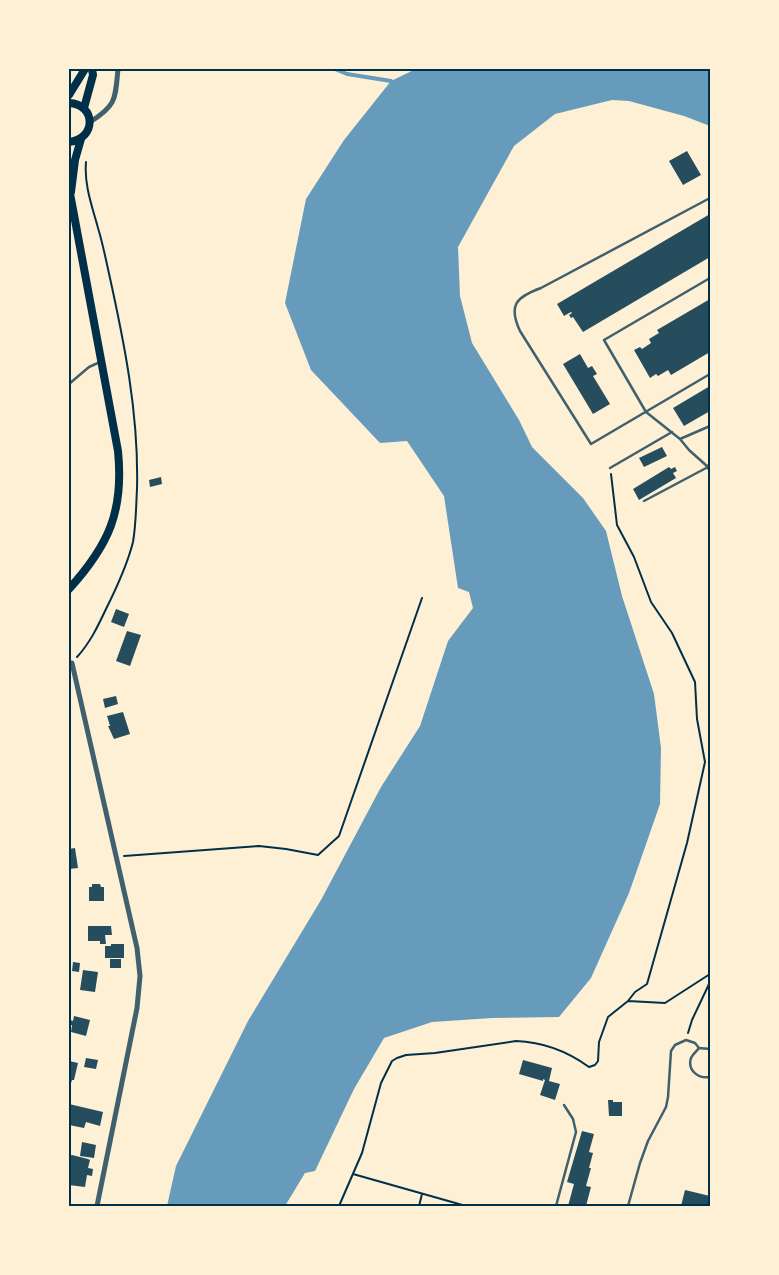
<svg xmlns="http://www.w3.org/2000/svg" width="779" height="1275" viewBox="0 0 779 1275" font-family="'Zilla Slab',serif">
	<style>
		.water { fill: #669bbc }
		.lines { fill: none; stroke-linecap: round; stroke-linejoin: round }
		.stream { stroke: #669bbc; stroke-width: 4 }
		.building { fill: #264d5e }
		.path { stroke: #003049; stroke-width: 2 }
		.service { stroke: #3f606c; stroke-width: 2.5 }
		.minor { stroke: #3f606c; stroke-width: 5 }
		.trunk { stroke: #003049; stroke-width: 8 }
		.neatline { fill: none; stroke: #003049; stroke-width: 2 }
	</style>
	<rect width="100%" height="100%" fill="#fdf0d5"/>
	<path class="water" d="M416,69H710V126L684,116L629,101L612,100L555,114L514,146L458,247L460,296L472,343L519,420L532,447L583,498L606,531L622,596L654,694L661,748L660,804L629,893L591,978L559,1017L492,1018L432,1022L384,1038L354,1089L315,1171L305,1173L285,1206H167L176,1166L248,1021L321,900L381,787L420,726L448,641L473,608L469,592L458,588L444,496L407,441L380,443L311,370L285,303L306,199L344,140L391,81Z"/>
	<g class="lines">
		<path class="stream" d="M335,69L347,74L391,81"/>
	</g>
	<path class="building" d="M687,151L701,175L683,185L669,161Z
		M710,214V257L583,332L573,317L571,318L569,315L572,313L571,312L564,316L557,304Z
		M710,299V352L671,375L668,370L658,376L656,374L650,378L634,350L640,347L642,349L651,343L649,339L659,333L657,330Z
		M580,354L588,368L592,366L597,374L593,376L610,404L593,414L563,364Z
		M710,386V411L684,426L673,408Z
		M662,447L667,456L644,467L639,458Z
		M669,467L671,469L675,467L677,471L673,473L676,478L639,500L633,489Z
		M161,477L162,484L150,487L149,480Z
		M116,609L129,614L124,627L111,622Z
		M127,631L141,635L130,666L116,661Z
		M116,696L118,704L105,708L103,699Z
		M123,712L130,734L114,739L108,726H110L107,716Z
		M75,848L78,868L69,869V849Z
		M92,884H100L101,887H104V901H89V887H92Z
		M88,926H111L112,935H105L106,944H100V941H88Z
		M111,944H124V958H105V946H111Z
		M110,959H121V968H110Z
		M73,962L80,963L79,972L72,971Z
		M83,970L98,972L95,992L80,990Z
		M74,1016L90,1020L86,1036L71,1032L72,1025H69L70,1020L73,1021Z
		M86,1058L98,1060L96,1069L84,1067Z
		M523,1060L552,1068L549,1081L560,1084L555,1100L540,1095L545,1080L543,1079V1081L519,1074Z
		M69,1061L78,1063L74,1080H72L71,1083L69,1082Z
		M608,1100H613V1102H622V1116H609Z
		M69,1104L103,1112L100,1126L86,1122L84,1128L69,1125Z
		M582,1131L594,1134L589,1152L593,1153L589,1168H591L586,1186L591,1187L586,1206H568L574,1184L567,1182Z
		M82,1142L96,1145L94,1158L80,1156Z
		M72,1155L88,1159L90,1160L88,1168L93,1169L92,1176L87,1175L85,1187L69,1185V1156Z
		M685,1190L710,1196V1206H681Z"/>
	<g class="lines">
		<path class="path" d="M77,657C90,643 98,626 106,609C117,587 127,566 133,542C136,525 136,507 137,489C139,414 124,341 108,269C105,255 102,241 98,228C92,206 84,185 86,162
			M124,856L259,846L286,849L318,855L339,836L422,598
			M628,1001L665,1003L710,974
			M688,1033L692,1020L710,982
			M353,1174L466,1206
			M339,1206L362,1153L381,1083L392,1061L397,1058L406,1055L435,1053L516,1041C544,1042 567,1051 589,1067L595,1065L598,1061L599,1042L608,1017L628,1001L635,992L647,984L687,843L705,762L697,719L695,682L672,633L651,602L634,557L617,525L611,474
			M419,1206L422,1194"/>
		<path class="service" d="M710,198L541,288C516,297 508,305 520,331L591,444L710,374
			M69,384L89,367L100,362
			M680,439L710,426
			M610,468L672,432
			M644,501L708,467L689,450L680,439L646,412L604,340L710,278
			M710,1049L699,1048C697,1051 693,1054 691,1058C687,1071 699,1079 710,1077
			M556,1206L576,1132L573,1119L564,1105
			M628,1206L640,1163L648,1141L666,1107L668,1097L671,1051L675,1045L686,1040L695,1043L699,1048"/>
		<path class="minor" d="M90,122C117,105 115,99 118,69
			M708,467L710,468
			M72,663L137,948L140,976L137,1008L97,1206"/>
		<path class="trunk" d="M69,95L85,69
			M69,103C96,104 97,139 69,142
			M84,108L93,75L92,69
			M69,188L118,451C124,511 109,545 69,589
			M71,192L75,160L81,139"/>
	</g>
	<rect width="779" height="1275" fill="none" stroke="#fdf0d5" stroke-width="140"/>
	<rect x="70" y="70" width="639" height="1135" class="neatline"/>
</svg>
